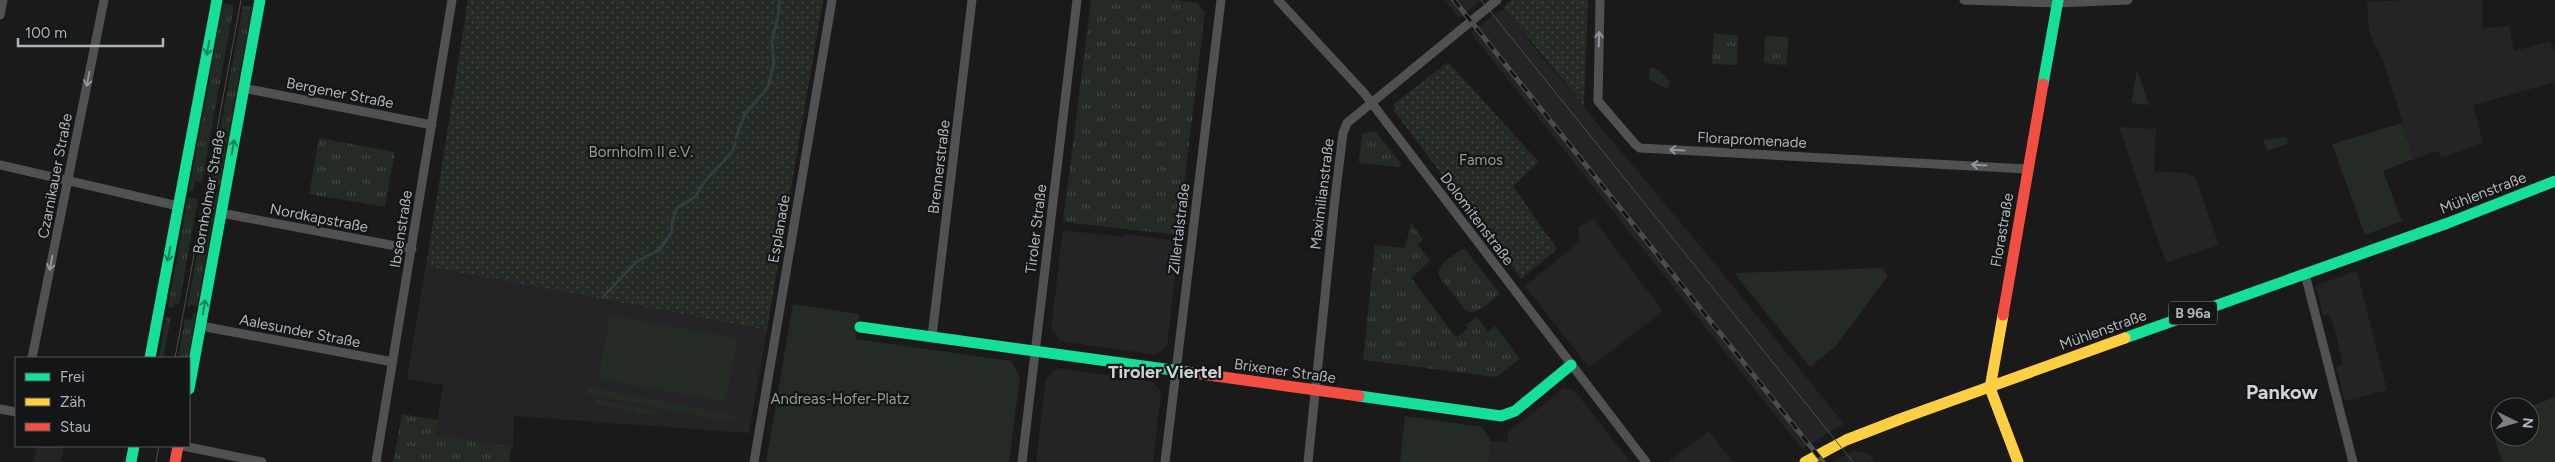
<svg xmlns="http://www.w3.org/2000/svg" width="2555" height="462" viewBox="0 0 2555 462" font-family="Figtree,sans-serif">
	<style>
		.built { fill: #242426 }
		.grass { fill: url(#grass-tufts) }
		.park { fill: #242a24 }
		.garden { fill: url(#garden-dots) }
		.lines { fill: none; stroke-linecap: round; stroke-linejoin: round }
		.stream { stroke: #323d3f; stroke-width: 3 }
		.street { stroke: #4f5153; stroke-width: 9 }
		.fast { stroke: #16e098; stroke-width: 11 }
		.slow { stroke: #ffcf43; stroke-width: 11 }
		.jam { stroke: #f24e42; stroke-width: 11 }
		.tram { stroke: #4b4c4e; stroke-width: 1 }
		.rail-casing { stroke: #4b4c4e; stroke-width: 5 }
		.rail { stroke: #141516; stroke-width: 3; stroke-dasharray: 9; stroke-linecap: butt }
		.oneway { stroke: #91969a }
		.oneway2 { stroke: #15855e }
		.labels { text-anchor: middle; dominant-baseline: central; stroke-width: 4.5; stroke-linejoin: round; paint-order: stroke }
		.shield { fill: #141516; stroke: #7f8488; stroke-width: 1 }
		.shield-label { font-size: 14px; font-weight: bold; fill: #adb4b9 }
		.street-label { font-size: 15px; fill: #adb4b9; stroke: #141516 }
		.park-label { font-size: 15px; fill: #8ca286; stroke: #141516 }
		.quarter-label { font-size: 18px; font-weight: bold; fill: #ced2d6; stroke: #141516 }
		.district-label { font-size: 20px; font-weight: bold; fill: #ced2d6; stroke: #141516 }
	</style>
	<defs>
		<pattern id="grass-tufts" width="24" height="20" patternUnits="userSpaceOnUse" patternTransform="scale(1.25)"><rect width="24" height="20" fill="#242a24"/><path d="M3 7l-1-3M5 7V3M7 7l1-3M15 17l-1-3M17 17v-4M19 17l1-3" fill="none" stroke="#414642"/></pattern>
		<pattern id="garden-dots" width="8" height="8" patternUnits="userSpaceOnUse" patternTransform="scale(1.25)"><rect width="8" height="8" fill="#242a24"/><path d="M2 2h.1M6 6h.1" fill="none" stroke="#414642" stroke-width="1.8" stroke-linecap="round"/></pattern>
	</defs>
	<rect width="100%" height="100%" fill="#1a1a1a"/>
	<path class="built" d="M1445,0H1482L1459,18Z
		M2408,0H2482L2483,28L2509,26L2514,51L2550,41L2555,52V82L2473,105L2483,143L2441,158L2438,151L2414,159L2384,63L2369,32L2367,2Z
		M1505,9L1542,57L1715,264L1844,424L1802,449L1471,33L1497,12Z
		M2119,127L2156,129L2154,171L2189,173L2191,177L2195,176L2219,245L2166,263Z
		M1593,218L1663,311L1589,368L1525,286L1580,241L1578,228Z
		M1063,230L1123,237L1125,234L1179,241L1167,346L1156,355L1060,341L1051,329Z
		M426,266L767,330L749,433L514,416L513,449L435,435L443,385L407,379Z
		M2357,271L2387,390L2345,401L2336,367L2343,364L2336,334L2330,315L2323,316L2316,285Z
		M1058,368L1153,382L1161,392L1153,462H1036L1046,378Z
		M1564,388L1575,391L1630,462H1489L1491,441L1507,442L1508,432Z
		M1709,431L1733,462H1668L1684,450Z
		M37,446H64L61,462H33Z
		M1854,450L1868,453L1875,462H1834Z"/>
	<path class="grass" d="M1091,0H1176L1197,3L1205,12L1178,235L1063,222Z
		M223,3L234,5L202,182L195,181L193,191L189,190Z
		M243,6L252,7L219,185L210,184Z
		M1714,34L1738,35L1737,65L1712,64Z
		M1765,36L1788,37L1787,65L1764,63Z
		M1375,131L1402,165L1398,167L1359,163L1362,134Z
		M319,138L395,152L385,207L309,194Z
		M214,191L218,192L197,306L191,305L187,308L207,199H212Z
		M188,197L198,199L179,304H175L174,308L168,307Z
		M1411,223L1423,240L1418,245L1430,261L1411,278L1454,335L1457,337L1468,328L1465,325L1477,317L1488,332L1495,326L1520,359L1496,377L1363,360L1375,245L1405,248Z
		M1464,248L1500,294C1490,301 1478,316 1466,311L1439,276C1436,263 1455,255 1464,248Z
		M193,313L196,314L188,358H178L185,319L192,320Z
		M166,317L171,318L163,358H159Z
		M402,414L438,420L436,435L511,447L509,462H393Z"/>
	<path class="park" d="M1653,67L1663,74L1670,82L1667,89L1649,79V69Z
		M2137,69L2149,105L2131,103Z
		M2402,123L2414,159L2383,171L2402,221L2365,235L2332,144Z
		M2286,137L2289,143L2267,151L2263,140Z
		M1883,268L1888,276L1836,346L1810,367L1734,273Z
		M793,304L859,314L856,339L1011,361L1020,377L1009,462H766Z
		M610,315L738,338L726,402L598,379Z
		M588,387L737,416L736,423L587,394Z
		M2555,397V462H2502L2490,423L2500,418V437H2530L2529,407Z
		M596,399L657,411L656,416L595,404Z
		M1405,416L1482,427L1491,441L1489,462H1400Z"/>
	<path class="garden" d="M468,0H823L767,330L426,266Z
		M1512,0H1588L1584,106L1503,7Z
		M1448,62L1539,162L1513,186L1557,249L1521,279L1394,111V104Z"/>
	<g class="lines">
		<path class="stream" d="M736,138L745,114L768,87L774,63L772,41L779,12V0
			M603,297L636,262L659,250L672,232V222L677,208L695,197L704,182L733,151L735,143"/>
		<path class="street" d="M1278,0L1364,93L1646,462
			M1600,0L1598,101L1635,144L1640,148L2027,169
			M1964,0L2057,3L2128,0
			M0,15L3,0
			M243,88L432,125
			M0,165L178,206
			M221,213L412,249
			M2305,274L2353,462
			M201,326L393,362
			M932,336L972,0
			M32,358L104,0
			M0,409L16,412
			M183,446L262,462
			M376,462L452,0
			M754,462L832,0
			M1022,462L1077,0
			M1165,462L1221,0
			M1308,462L1335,198L1343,133L1347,123L1497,0"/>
		<path class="fast" d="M2043,84L2058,0
			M860,327L1187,372
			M2125,338L2448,223L2555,181
			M150,358L217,0
			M189,389L260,0
			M1359,396L1501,416L1515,411L1571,365
			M131,462L134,446"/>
		<path class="slow" d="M2003,315L1990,388L2018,462
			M1805,462L1846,440L1903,418L2125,338"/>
		<path class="jam" d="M2003,315L2043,84
			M1187,372L1359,396
			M175,462L178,446"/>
		<path class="tram" d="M1481,0L1853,462
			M175,358L241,0
			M156,462L159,446"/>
		<g class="rail-casing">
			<path id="rail" d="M1454,0L1823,462"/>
		</g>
		<use href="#rail" class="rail"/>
	</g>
	<defs><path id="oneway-shaft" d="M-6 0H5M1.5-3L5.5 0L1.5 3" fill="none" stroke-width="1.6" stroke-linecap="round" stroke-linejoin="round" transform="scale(1.25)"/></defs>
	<g class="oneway">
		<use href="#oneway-shaft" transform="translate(1599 39) rotate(-88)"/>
		<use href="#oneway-shaft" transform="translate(88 79) rotate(101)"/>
		<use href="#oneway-shaft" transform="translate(1677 150) rotate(-177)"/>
		<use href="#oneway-shaft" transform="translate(1979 165) rotate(-177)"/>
		<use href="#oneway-shaft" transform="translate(51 263) rotate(101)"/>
	</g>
	<g class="oneway2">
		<use href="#oneway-shaft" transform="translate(208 48) rotate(100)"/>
		<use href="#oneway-shaft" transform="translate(233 147) rotate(-80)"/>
		<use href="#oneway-shaft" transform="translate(169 254) rotate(101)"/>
		<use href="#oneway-shaft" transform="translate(204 307) rotate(-80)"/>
	</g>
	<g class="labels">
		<rect class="shield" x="2169" y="301.5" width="48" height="23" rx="4"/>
		<g class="shield-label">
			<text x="2193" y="313">B 96a</text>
		</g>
		<g class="street-label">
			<text transform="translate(340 93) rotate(11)">Bergener Straße</text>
			<text transform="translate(1752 140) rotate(3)">Florapromenade</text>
			<text transform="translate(939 167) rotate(-83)">Brennerstraße</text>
			<text transform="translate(55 176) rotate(-79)">Czarnikauer Straße</text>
			<text transform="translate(209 192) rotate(-80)">Bornholmer Straße</text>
			<text transform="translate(2483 193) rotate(-21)">Mühlenstraße</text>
			<text transform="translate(1322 194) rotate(-83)">Maximilianstraße</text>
			<text transform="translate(319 218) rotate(11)">Nordkapstraße</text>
			<text transform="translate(1477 219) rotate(53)">Dolomitenstraße</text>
			<text transform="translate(401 229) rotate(-81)">Ibsenstraße</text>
			<text transform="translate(779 229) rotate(-80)">Esplanade</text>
			<text transform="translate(1036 229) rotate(-83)">Tiroler Straße</text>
			<text transform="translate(1179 229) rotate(-83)">Zillertalstraße</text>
			<text transform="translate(2002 230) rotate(-80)">Florastraße</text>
			<text transform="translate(2103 330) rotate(-20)">Mühlenstraße</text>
			<text transform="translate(300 331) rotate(11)">Aalesunder Straße</text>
			<text transform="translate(1285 371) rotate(8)">Brixener Straße</text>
		</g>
		<g class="park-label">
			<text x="641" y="152">Bornholm II e.V.</text>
			<text x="1481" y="160">Famos</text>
			<text x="840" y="399">Andreas-Hofer-Platz</text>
		</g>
		<g class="quarter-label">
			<text x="1165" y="372">Tiroler Viertel</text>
		</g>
		<g class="district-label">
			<text x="2282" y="392">Pankow</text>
		</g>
	</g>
	<rect x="15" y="357" width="175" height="90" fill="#141516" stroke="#515557"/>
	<rect x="25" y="373" width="25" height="8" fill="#16e098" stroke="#515557"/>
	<text x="60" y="382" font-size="15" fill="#adb4b9">Frei</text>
	<rect x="25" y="398" width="25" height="8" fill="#ffcf43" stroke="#515557"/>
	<text x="60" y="407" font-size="15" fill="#adb4b9">Zäh</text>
	<rect x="25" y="423" width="25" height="8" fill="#f24e42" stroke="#515557"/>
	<text x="60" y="432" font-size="15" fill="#adb4b9">Stau</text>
	<g transform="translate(2515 422) rotate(95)"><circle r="24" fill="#141516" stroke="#515557"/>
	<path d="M0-4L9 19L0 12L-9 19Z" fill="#7a7e81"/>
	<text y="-8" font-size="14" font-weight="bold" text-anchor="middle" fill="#adb4b9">N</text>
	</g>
	<path d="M18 38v8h145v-8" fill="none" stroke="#adb4b9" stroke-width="2.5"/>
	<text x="25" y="38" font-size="15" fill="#adb4b9" stroke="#141516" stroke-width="4" paint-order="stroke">100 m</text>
</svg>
